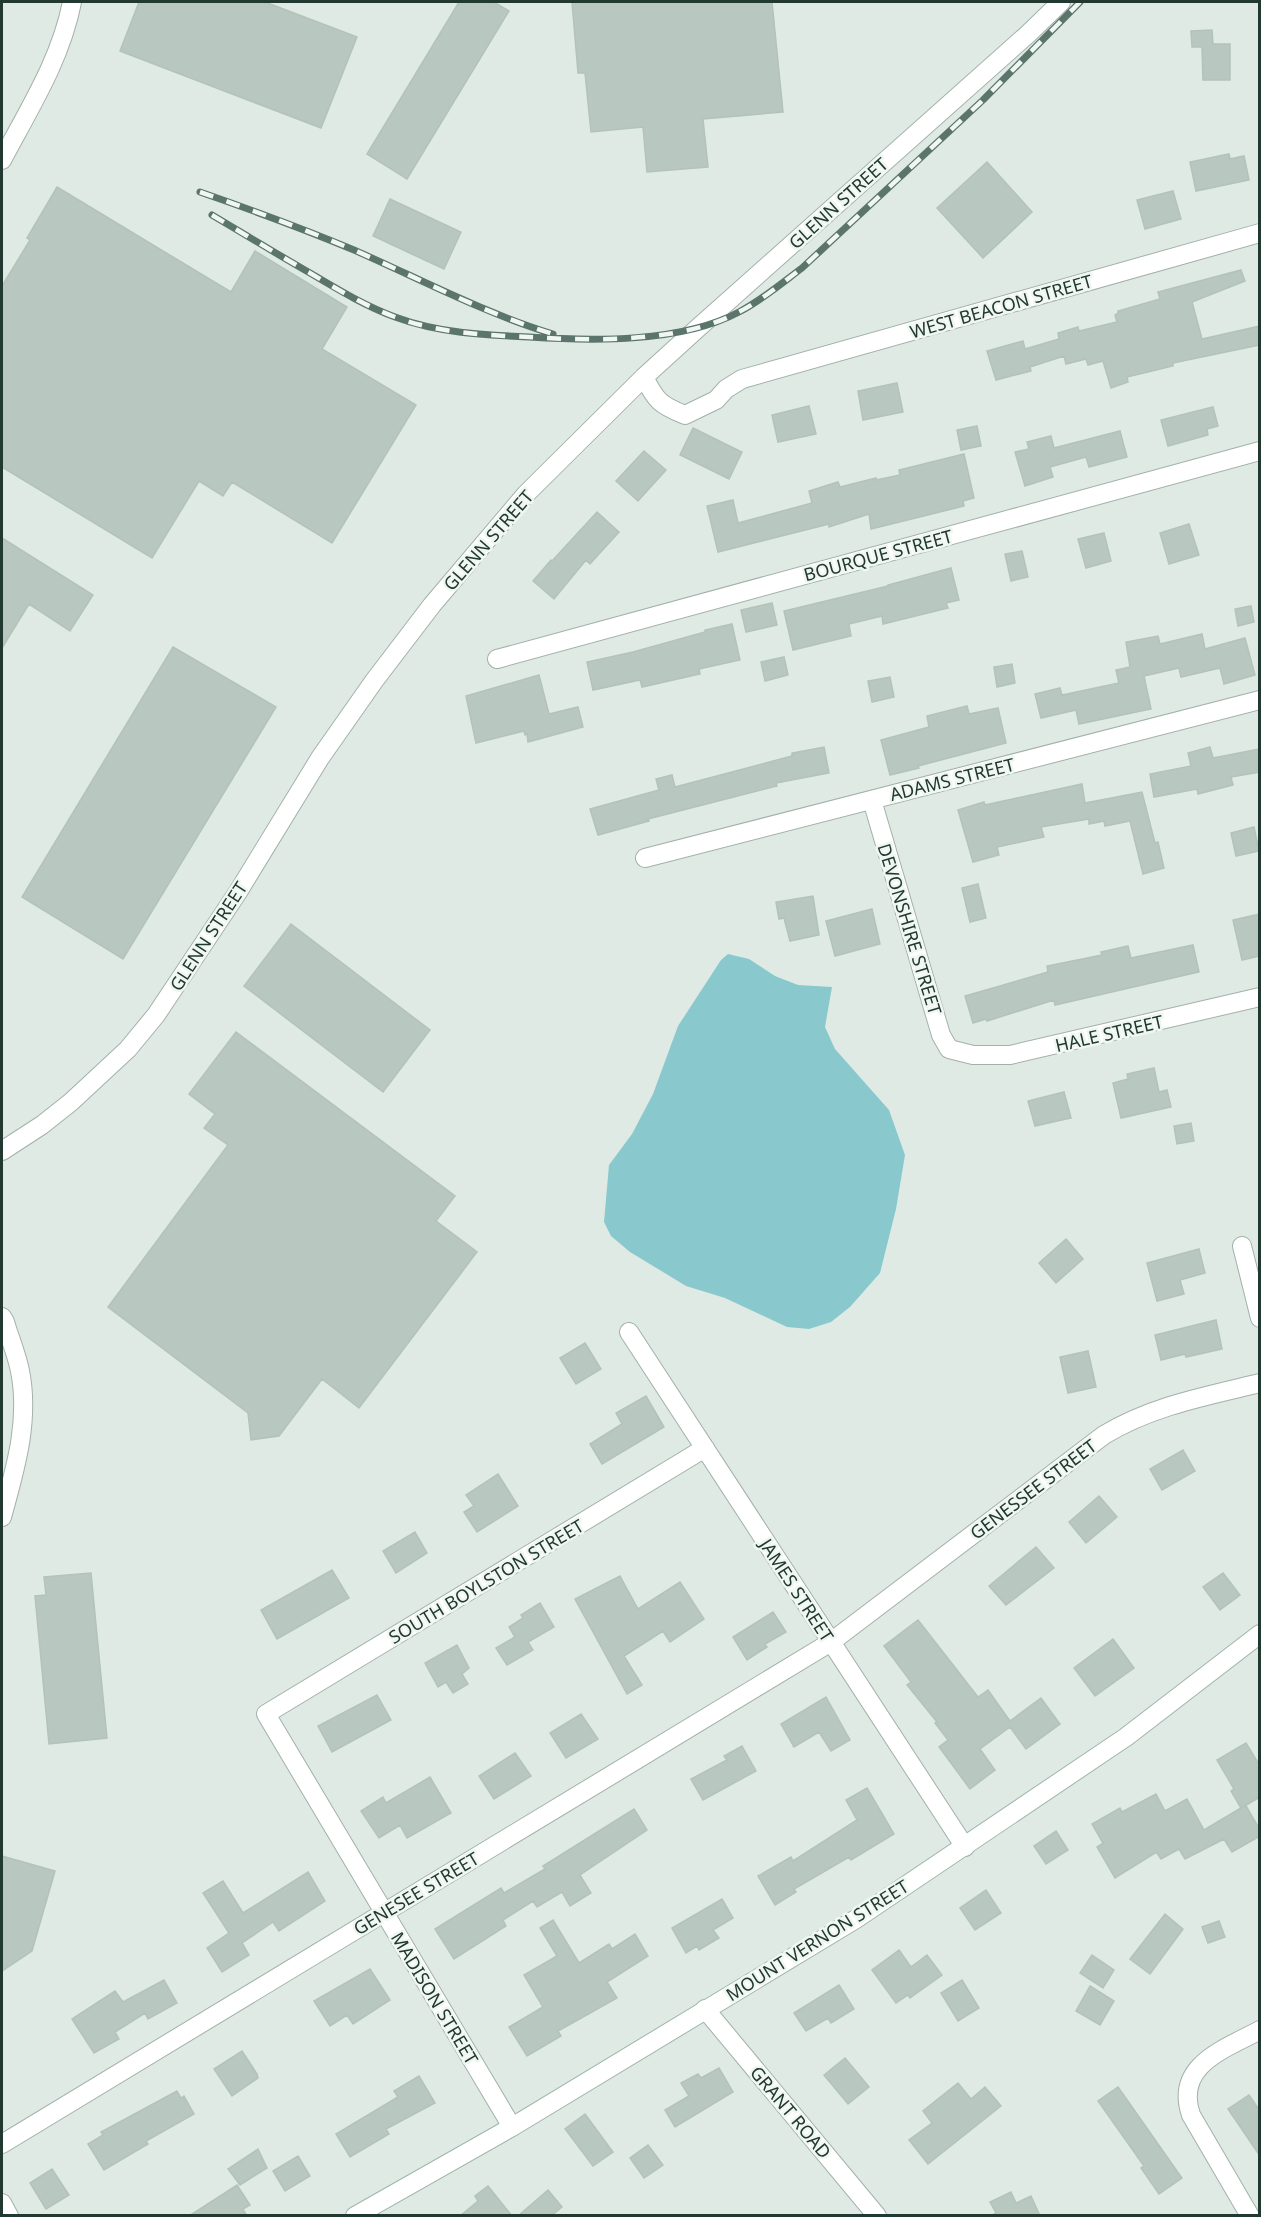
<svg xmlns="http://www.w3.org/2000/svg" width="1261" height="2217" viewBox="0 0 1261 2217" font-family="'Noto Sans',sans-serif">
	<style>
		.water { fill: #89c9cd }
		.building { fill: #b8c7c0; stroke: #b2c3ba; stroke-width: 1.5 }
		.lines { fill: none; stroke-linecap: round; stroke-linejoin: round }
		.street-casing { stroke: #a2b1aa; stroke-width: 20 }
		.secondary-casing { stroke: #9fb5ab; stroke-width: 20 }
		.street { stroke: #fff; stroke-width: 18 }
		.secondary { stroke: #fff; stroke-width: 18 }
		.rail-casing { stroke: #5b756c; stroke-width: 7 }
		.rail { stroke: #f0f7f2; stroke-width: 4.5; stroke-dasharray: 14; stroke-linecap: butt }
		.labels { text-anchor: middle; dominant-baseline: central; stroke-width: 5; stroke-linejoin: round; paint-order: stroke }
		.street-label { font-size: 18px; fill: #213930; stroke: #f0f7f2 }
	</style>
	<rect width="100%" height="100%" fill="#dfeae4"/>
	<path class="water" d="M728,954L749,959L775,976L798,985L832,987L825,1027L835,1049L889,1110L905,1155L896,1209L880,1273L850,1307L831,1322L809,1329L787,1327L725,1298L686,1286L630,1252L611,1236L604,1222L609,1165L632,1134L653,1094L678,1026L721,960Z"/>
	<path class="building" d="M139,2H265L357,37L321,128L120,51Z
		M459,2H494L509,11L407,179L367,154Z
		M572,2H772L783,112L703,119L708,167L647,172L643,127L591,132L585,73H578Z
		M1212,30L1213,44H1230V80H1203L1202,47H1192L1191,31Z
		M1229,154L1230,159L1244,156L1249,180L1196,191L1190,162Z
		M987,162L1032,212L983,258L937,208Z
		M57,187L231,292L255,251L347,307L322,349L416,405L332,543L232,482L223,496L199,481L152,558L2,467V286L30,240L27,238Z
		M1173,191L1181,219L1145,229L1137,200Z
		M390,199L461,232L444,269L373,236Z
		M1241,270L1245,281L1192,302L1202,339L1260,326V345L1173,363V366L1127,377L1128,382L1111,388L1103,361L1088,365L1086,359L1066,364L1064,356L1030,367L1031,371L996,380L987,351L1023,341L1025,349L1059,339L1058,333L1078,327L1079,331L1117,322L1115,315L1118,313V311L1160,299L1158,292Z
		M897,383L903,412L863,420L858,391Z
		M809,406L816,434L778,442L772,415Z
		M1213,407L1218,426L1207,429L1208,435L1168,446L1161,420Z
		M977,426L981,446L961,450L957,430Z
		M693,428L742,452L729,479L680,455Z
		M1120,431L1127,457L1089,467L1086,457L1050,467L1053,477L1025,486L1015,452L1029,449L1027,442L1051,436L1054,448Z
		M644,451L666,470L638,501L616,481Z
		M964,454L974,498L963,501L964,506L871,529L869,514L829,527V524L718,552L707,506L733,500L738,523L812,503L809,491L838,482L840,487L876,478V480L900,475L899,470Z
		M597,512L619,532L590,564L586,560L554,599L533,581L551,560L552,561Z
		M1189,524L1199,555L1169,564L1160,533Z
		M1104,533L1111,561L1086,568L1078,539Z
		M2,538L93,595L70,631L29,604L2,648Z
		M1022,551L1028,577L1011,581L1005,554Z
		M951,568L959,600L946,603L948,608L883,624L882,616L849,624L851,636L793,650L784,611L888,586V585Z
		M772,603L777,625L746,632L741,610Z
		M1251,606L1254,622L1238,626L1235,609Z
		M732,624L740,660L699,669L700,674L642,687L640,680L593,690L587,662L633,652L705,632V630Z
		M1202,634L1205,649L1245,638L1255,675L1224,684L1220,668L1181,677L1179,668L1144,676L1151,709L1079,724L1076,710L1041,718L1035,694L1060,688L1062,695L1119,683L1116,670L1130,667L1126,642L1158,636L1160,644Z
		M173,647L276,707L123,959L22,897Z
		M784,657L788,675L765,681L761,662Z
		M1012,664L1015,683L997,687L994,667Z
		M539,675L549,714L578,707L583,727L528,742L527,734L525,735L524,731L476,743L466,696Z
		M890,677L894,697L872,702L868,681Z
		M967,706L969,714L998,708L1006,743L918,766L919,768L890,775L881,740L929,727L927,716Z
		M824,747L829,773L776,783L777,786L648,819L649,821L598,835L590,809L659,790L656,779L672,775L675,787L792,756V753Z
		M1210,747L1213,758L1260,749V772L1231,777L1233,785L1198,794L1197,789L1154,797L1150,774L1191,766L1188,753Z
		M1082,784L1085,803L1142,792L1155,843L1158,842L1164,868L1143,874L1130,821L1105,826L1104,821L1089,824V819L1041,827L1044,837L997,847L999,855L973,862L958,810L984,802L985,805Z
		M1254,827L1259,851L1236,856L1231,833Z
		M978,884L986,918L970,922L962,888Z
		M813,896L819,935L790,941L784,918L779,919L776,902Z
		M872,909L880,944L835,956L826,921Z
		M1260,914V956L1242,960L1233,920Z
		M291,924L430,1030L383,1092L244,986Z
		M1193,945L1199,972L1055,1005L1054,1000L987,1021L986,1019L973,1023L965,996L1048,972L1047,966L1102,955L1101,952L1128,946L1131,958Z
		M236,1032L455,1196L436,1221L477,1252L359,1408L322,1379L279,1436L251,1440L248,1413L108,1307L228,1145L204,1128L215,1114L189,1094Z
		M1154,1068L1159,1092L1167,1090L1171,1107L1121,1118L1113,1083L1128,1079L1127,1074Z
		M1064,1092L1071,1118L1035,1126L1028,1101Z
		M1191,1123L1194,1141L1177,1144L1174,1126Z
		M1066,1239L1083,1259L1056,1283L1039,1263Z
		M1199,1249L1205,1273L1180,1280L1184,1294L1157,1301L1147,1263Z
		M1216,1320L1222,1349L1186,1357L1185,1354L1161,1360L1155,1335Z
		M585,1343L601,1369L576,1384L560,1358Z
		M1088,1351L1096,1387L1068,1393L1060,1357Z
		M646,1396L664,1427L602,1464L590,1444L622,1424L616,1413Z
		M1183,1450L1195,1471L1162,1490L1150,1469Z
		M498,1474L518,1506L477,1532L464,1512L474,1506L466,1495Z
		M1099,1496L1117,1517L1086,1543L1069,1522Z
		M415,1532L427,1553L396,1573L383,1551Z
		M1036,1547L1054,1568L1006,1605L989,1586Z
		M332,1570L349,1598L277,1639L261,1610Z
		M91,1573L107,1738L49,1744L35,1596L46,1595L44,1577Z
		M1223,1573L1240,1595L1220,1610L1203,1587Z
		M620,1576L638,1609L680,1582L704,1619L670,1642L663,1631L624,1656L642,1685L627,1694L575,1599Z
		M540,1603L554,1627L528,1642L533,1650L507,1665L496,1648L515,1637L509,1627L523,1618L521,1615Z
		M773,1612L786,1632L765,1644L767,1647L747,1660L733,1637Z
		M918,1620L978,1697L988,1690L1010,1721L1041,1698L1060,1724L1026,1749L1010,1727L980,1749L995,1770L970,1789L939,1747L948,1740L935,1723L937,1722L907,1685L911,1682L884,1646Z
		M1113,1639L1134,1668L1095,1696L1074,1668Z
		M457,1645L469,1668L462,1674L468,1684L453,1693L446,1682L438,1687L425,1663Z
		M377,1695L391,1720L332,1752L318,1726Z
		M826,1697L850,1740L831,1751L819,1732L794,1747L781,1724Z
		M581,1714L598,1739L566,1758L550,1733Z
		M1246,1743L1260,1766V1797L1243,1807L1246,1806L1260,1830V1836L1232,1852L1224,1839L1185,1859L1179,1849L1161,1859L1157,1853H1155L1115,1878L1097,1847L1103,1843L1092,1824L1120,1808L1122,1812L1156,1794L1165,1811L1187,1799L1204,1830L1241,1808L1231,1791L1234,1789L1217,1760Z
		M742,1746L756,1771L703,1800L691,1779L727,1760L724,1756Z
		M515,1753L531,1776L494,1799L479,1776Z
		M430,1777L451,1813L407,1838L400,1825L379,1838L361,1811L383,1797L386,1803Z
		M867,1788L894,1834L851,1860L849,1857L794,1889L796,1892L775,1905L758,1876L791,1857L793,1861L857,1820L846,1800Z
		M634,1809L647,1830L580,1875L591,1893L570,1906L562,1892L537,1907L533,1901L503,1920L506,1926L454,1959L435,1929L501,1888L504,1893L545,1869L543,1866Z
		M1056,1831L1068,1850L1046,1864L1034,1846Z
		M2,1856L55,1871L32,1951L2,1971Z
		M308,1872L325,1901L279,1931L273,1922L242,1943L249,1955L222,1972L207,1948L229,1933L203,1893L223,1881L243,1913Z
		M986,1890L1001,1913L975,1930L960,1908Z
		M722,1899L733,1918L713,1930L719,1938L699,1950L697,1946L686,1953L672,1928Z
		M1165,1914L1183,1929L1150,1974L1130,1959Z
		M553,1920L579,1963L609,1944L612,1949L635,1934L648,1956L607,1982L617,1998L558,2031L561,2036L527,2056L509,2027L543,2007L524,1975L557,1956L540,1928Z
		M1219,1921L1225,1937L1208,1943L1202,1927Z
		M899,1950L911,1967L927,1955L942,1975L910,1998L908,1995L896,2003L872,1970Z
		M1092,1955L1114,1970L1103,1988L1080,1973Z
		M370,1969L390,2000L353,2024L347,2015L330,2026L314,2001Z
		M164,1980L177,2003L148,2019L145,2013L115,2032L119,2039L94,2053L72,2019L115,1991L123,2002Z
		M962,1980L979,2008L958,2021L941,1993Z
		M839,1985L854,2009L831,2023L828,2018L806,2031L794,2013Z
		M1090,1986L1114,2001L1100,2025L1076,2011Z
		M242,2051L257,2074L258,2078L232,2096L214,2069Z
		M845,2058L869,2087L848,2104L824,2075Z
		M719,2068L733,2092L675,2127L665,2110L689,2096L681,2083L698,2074L701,2078Z
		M419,2076L435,2103L386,2129L389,2134L350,2157L336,2134L398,2097L394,2091Z
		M958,2083L971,2099L985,2087L1001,2106L928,2164L909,2140L932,2123L923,2111Z
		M1118,2087L1182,2178L1159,2194L1141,2168L1144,2166L1098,2101Z
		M177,2091L181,2098L184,2096L194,2114L146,2141L148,2144L104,2170L88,2144L103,2135L101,2132Z
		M1249,2095L1260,2111V2156L1228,2109Z
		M585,2114L613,2152L593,2166L565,2129Z
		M648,2145L663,2165L644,2178L630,2158Z
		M258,2149L267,2168L240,2185L228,2169Z
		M298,2156L310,2176L285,2191L273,2171Z
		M52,2169L69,2195L46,2209L30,2183Z
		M237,2185L250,2205L243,2209L247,2216H189Z
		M488,2186L512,2216H460L478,2201L475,2196Z
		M548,2190L562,2207L551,2216H518Z
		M1011,2192L1016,2203L1031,2196L1040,2216H991L996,2213L990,2202Z"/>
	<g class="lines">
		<g class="street-casing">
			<path id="street" d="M2,160C29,109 61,59 72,2
				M644,377C656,401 660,405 685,415L716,400L726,389L742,379L1260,233
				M497,659L1260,451
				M872,800L941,1035L949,1049L973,1055H1010L1260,997
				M645,858L1260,700
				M2,1151L42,1125L71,1102L128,1049L156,1015L238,892L320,758L374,681L432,605L526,494L644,377L699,327L1028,34L1061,2
				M1242,1246L1260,1318
				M2,1317L5,1322C10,1339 17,1355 20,1371C30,1421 15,1470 2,1517
				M629,1332L965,1847
				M705,2009L877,2216
				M512,2127L266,1714L705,1448
				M2,2144L831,1642L1104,1435C1152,1406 1206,1396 1260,1383
				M2,2203L9,2216
				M1250,2216L1191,2115C1174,2065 1225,2049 1260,2030"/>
		</g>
		<g class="secondary-casing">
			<path id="secondary" d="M355,2216L512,2127L856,1919L1126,1737L1260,1634"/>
		</g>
		<use href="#street" class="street"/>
		<use href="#secondary" class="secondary"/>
		<g class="rail-casing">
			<path id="rail" d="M200,192C252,210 304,229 354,250C420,279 484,313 553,334
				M212,215C244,234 277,254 310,273C337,289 365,306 395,317C438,333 483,335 529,337C593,341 681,343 739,312C762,300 782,283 802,268L983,100L1080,2"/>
		</g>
		<use href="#rail" class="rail"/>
	</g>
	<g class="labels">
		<g class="street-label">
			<text transform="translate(838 203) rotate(-42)">GLENN STREET</text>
			<text transform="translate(1001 306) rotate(-16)">WEST BEACON STREET</text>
			<text transform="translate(488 540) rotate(-49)">GLENN STREET</text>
			<text transform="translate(878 555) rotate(-15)">BOURQUE STREET</text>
			<text transform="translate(952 779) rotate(-14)">ADAMS STREET</text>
			<text transform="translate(910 929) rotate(73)">DEVONSHIRE STREET</text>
			<text transform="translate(208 936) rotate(-57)">GLENN STREET</text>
			<text transform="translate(1109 1033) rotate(-13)">HALE STREET</text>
			<text transform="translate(1033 1489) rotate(-37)">GENESSEE STREET</text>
			<text transform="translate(486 1581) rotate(-31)">SOUTH BOYLSTON STREET</text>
			<text transform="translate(797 1590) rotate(57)">JAMES STREET</text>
			<text transform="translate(416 1893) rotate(-31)">GENESEE STREET</text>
			<text transform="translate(817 1940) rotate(-32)">MOUNT VERNON STREET</text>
			<text transform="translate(435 1998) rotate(59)">MADISON STREET</text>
			<text transform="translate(791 2112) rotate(50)">GRANT ROAD</text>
		</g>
	</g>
	<rect width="1261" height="2217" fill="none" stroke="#213930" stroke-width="6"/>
</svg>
